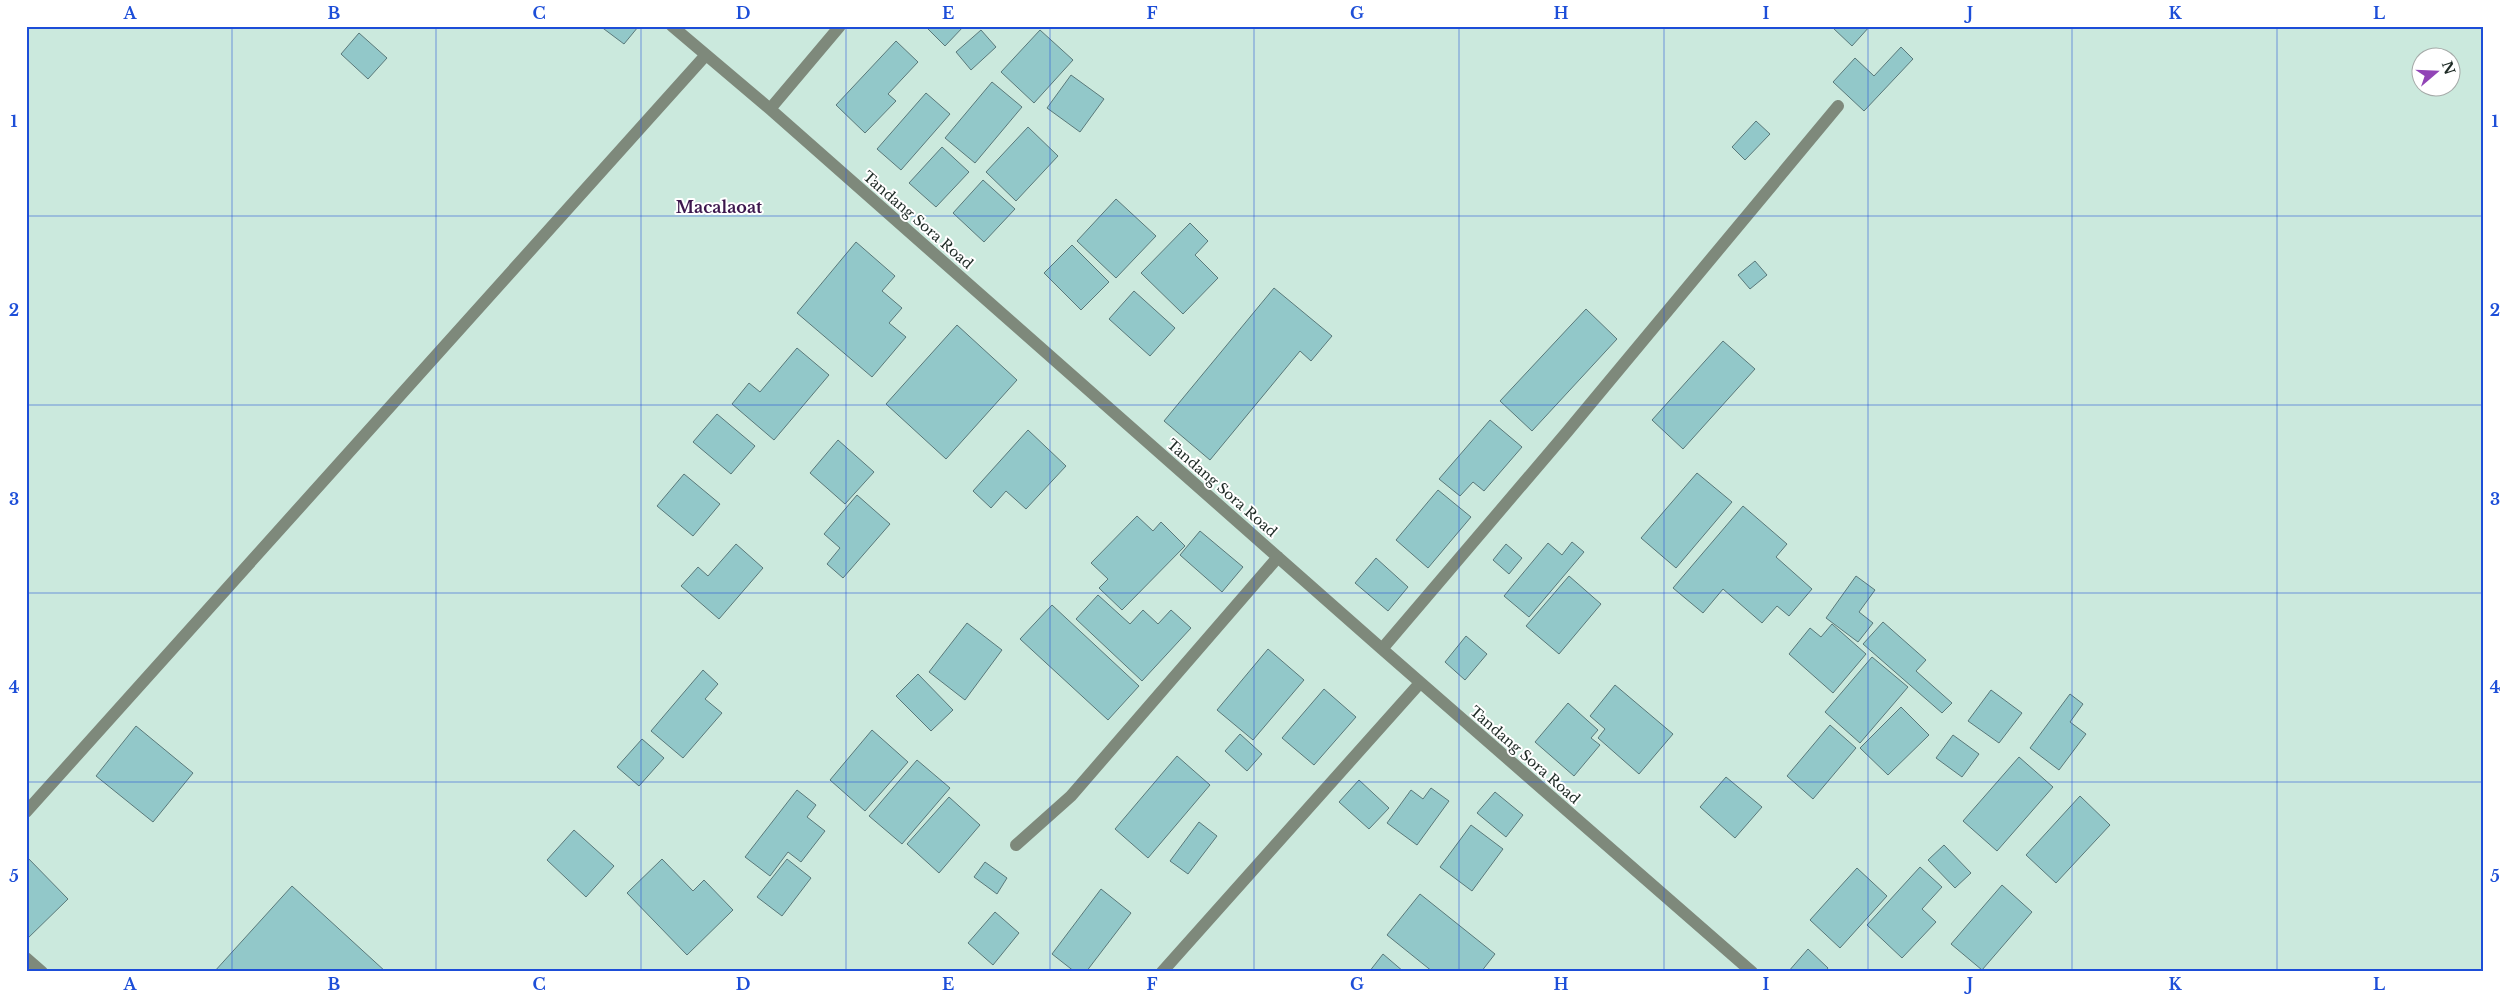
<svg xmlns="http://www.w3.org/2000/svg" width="2509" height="998" viewBox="0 0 2509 998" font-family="'Libre Baskerville',serif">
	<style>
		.building { fill: #92c8c9; stroke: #5a797a }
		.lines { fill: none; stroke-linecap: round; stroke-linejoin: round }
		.minor { stroke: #7e897b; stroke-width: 12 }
		.grid { fill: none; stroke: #1d4ed8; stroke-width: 1; stroke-opacity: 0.55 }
		.labels { text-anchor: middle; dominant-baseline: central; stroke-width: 4; stroke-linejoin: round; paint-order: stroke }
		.street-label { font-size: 14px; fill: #1e2a25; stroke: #fff }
		.quarter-label { font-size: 16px; font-weight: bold; fill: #3c174d; stroke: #fff }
		.neatline { fill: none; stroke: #1d4ed8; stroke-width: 2 }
		.grid-label { font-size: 16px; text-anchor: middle; font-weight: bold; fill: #1d4ed8 }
	</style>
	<rect width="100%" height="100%" fill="#cbe9dd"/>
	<path class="building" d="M600,26H637L638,27L624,44Z
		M925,26H964L945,46Z
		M1835,26H1870L1852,46L1833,28Z
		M981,30L996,47L971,70L956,52Z
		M1040,30L1073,60L1034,103L1001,72Z
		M359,33L387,58L368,79L341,54Z
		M896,41L918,62L888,94L896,101L865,133L836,105Z
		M1901,47L1913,59L1864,111L1833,82L1855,58L1874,76Z
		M1071,75L1104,99L1080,132L1047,108Z
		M992,82L1022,107L975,163L945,138Z
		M926,93L950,114L901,170L877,149Z
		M1756,121L1770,134L1745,160L1732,147Z
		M1028,127L1058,156L1016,201L986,172Z
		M942,147L969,172L936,207L909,183Z
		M983,180L1015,209L984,242L953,213Z
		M1116,199L1156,236L1116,278L1077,241Z
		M1190,223L1208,241L1195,255L1218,278L1183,314L1141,273Z
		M856,242L895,276L882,291L902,308L889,323L906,337L872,377L797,313Z
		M1072,245L1109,282L1081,310L1044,273Z
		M1755,261L1767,275L1750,289L1738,275Z
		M1274,288L1332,336L1311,361L1300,351L1210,460L1164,421Z
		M1134,291L1175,328L1150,356L1109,319Z
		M1586,309L1617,339L1532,431L1500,401Z
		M957,325L1017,380L946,459L886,404Z
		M1723,341L1755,369L1683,449L1652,420Z
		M797,348L829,375L774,440L732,404L749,383L760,392Z
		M717,414L755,446L731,474L693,442Z
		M1490,420L1522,447L1484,491L1473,482L1460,496L1439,479Z
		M1028,430L1066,466L1026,509L1006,491L991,508L973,491Z
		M838,440L874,472L845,504L810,473Z
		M1697,473L1732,502L1676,568L1641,538Z
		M684,474L720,504L693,536L657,506Z
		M1438,490L1471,517L1428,568L1396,540Z
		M857,495L890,524L843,578L827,564L840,548L824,534Z
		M1743,506L1787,544L1776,557L1812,589L1789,616L1777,606L1762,623L1723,589L1703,613L1673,588Z
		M1137,516L1153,531L1161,522L1185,546L1122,610L1099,588L1108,579L1091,563Z
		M1200,531L1243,567L1222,592L1180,555Z
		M1572,542L1584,552L1529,617L1504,596L1548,543L1562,555Z
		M736,544L763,568L719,619L681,586L698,567L708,576Z
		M1506,544L1522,558L1509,574L1493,560Z
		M1376,558L1408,587L1388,611L1355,583Z
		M1569,576L1601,604L1559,654L1526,626Z
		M1856,576L1875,590L1859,612L1873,623L1858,642L1826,618Z
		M1098,595L1130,624L1143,610L1158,624L1171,610L1191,628L1142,681L1076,619Z
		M1052,605L1139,686L1108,720L1020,639Z
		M1883,622L1926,660L1916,671L1952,703L1942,713L1863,644Z
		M967,623L1002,650L965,700L929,672Z
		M1832,624L1866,654L1833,693L1789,654L1810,628L1821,637Z
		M1466,636L1487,654L1465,680L1445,662Z
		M1268,649L1304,680L1253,740L1217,710Z
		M1872,657L1908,687L1860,743L1825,712Z
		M703,670L718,684L705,699L722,713L683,758L651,731Z
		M918,674L953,710L931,731L896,696Z
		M1615,685L1673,734L1639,774L1598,738L1605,729L1590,716Z
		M1324,689L1356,717L1314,765L1282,738Z
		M1991,690L2022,713L1999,743L1968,721Z
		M2070,694L2083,704L2070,722L2086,734L2059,770L2030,748Z
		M1568,703L1598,730L1591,738L1600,745L1574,776L1535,742Z
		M1901,707L1929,735L1888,775L1860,748Z
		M1830,725L1856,748L1813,799L1787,776Z
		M136,726L193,773L153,822L96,776Z
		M872,730L908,762L865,811L830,780Z
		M1240,734L1262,754L1247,771L1225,751Z
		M1953,735L1979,754L1962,777L1936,758Z
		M642,739L664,758L639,786L617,767Z
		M1177,756L1210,785L1148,858L1115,829Z
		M2019,757L2053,787L1997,851L1963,821Z
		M917,760L950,788L902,844L869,816Z
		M1726,777L1762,807L1735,838L1700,807Z
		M1359,780L1389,808L1369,829L1339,802Z
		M1431,788L1449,801L1417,845L1387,823L1411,790L1423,799Z
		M797,790L816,805L807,817L825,831L801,862L788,852L770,876L745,857Z
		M1495,792L1523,815L1506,837L1477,813Z
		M2080,796L2110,825L2056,883L2026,855Z
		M949,797L980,825L939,873L907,844Z
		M1199,822L1217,836L1188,874L1170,861Z
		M1471,825L1503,849L1472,891L1440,867Z
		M574,830L614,866L586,897L547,860Z
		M1944,845L1971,873L1955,888L1928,860Z
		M26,856L68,899L26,940Z
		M662,859L693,891L704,880L733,910L687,955L627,893Z
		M787,859L811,878L782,916L757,897Z
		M985,862L1007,878L997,894L974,877Z
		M1920,867L1942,887L1922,909L1936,922L1902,958L1867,925Z
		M1857,868L1887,896L1840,948L1810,920Z
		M2002,885L2032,912L1982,970L1951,944Z
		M292,886L386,972H214Z
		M1101,889L1131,913L1086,972H1075L1052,954Z
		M1420,894L1495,954L1481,972H1433L1387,935Z
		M995,912L1019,933L993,965L968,943Z
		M1808,949L1828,968L1825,972H1788Z
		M1383,954L1404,972H1369Z"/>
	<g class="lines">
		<path class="minor" d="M672,26L770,109L1382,649L1752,972
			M770,109L840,26
			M1382,649L1567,432L1838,106
			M26,812L705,56
			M1016,845L1071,796L1278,557
			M26,958L42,972
			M1162,972L1420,683"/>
	</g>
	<path class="grid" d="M232,26V972M436,26V972M641,26V972M846,26V972M1050,26V972M1254,26V972M1459,26V972M1664,26V972M1868,26V972M2072,26V972M2277,26V972M26,216H2483M26,405H2483M26,593H2483M26,782H2483"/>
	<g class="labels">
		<g class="street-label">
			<text transform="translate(918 220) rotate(41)">Tandang Sora Road</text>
			<text transform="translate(1222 488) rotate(41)">Tandang Sora Road</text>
			<text transform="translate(1525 755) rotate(41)">Tandang Sora Road</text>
		</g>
		<g class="quarter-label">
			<text x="719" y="207">Macalaoat</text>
		</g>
	</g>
	<rect width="2509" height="998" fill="none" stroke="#ffffff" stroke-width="55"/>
	<g transform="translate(2436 72) rotate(71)"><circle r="24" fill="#ffffff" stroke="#a5aaa8"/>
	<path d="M0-4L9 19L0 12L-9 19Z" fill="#9144b6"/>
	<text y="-8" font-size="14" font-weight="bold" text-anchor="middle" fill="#1e2a25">N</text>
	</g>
	<rect x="28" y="28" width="2454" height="942" class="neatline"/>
	<g class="grid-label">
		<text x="130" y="19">A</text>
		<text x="334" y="19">B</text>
		<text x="539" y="19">C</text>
		<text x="743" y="19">D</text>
		<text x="948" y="19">E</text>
		<text x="1152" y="19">F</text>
		<text x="1357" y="19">G</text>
		<text x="1561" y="19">H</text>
		<text x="1766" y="19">I</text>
		<text x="1970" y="19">J</text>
		<text x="2175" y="19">K</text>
		<text x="2379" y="19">L</text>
		<text x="14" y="127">1</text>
		<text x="2495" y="127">1</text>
		<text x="14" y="316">2</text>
		<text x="2495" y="316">2</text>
		<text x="14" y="505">3</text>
		<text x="2495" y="505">3</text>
		<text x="14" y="693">4</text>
		<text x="2495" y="693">4</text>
		<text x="14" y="882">5</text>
		<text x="2495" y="882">5</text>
		<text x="130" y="990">A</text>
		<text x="334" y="990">B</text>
		<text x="539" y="990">C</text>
		<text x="743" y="990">D</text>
		<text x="948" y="990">E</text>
		<text x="1152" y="990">F</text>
		<text x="1357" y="990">G</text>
		<text x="1561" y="990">H</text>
		<text x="1766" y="990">I</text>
		<text x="1970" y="990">J</text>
		<text x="2175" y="990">K</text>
		<text x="2379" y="990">L</text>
	</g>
</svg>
